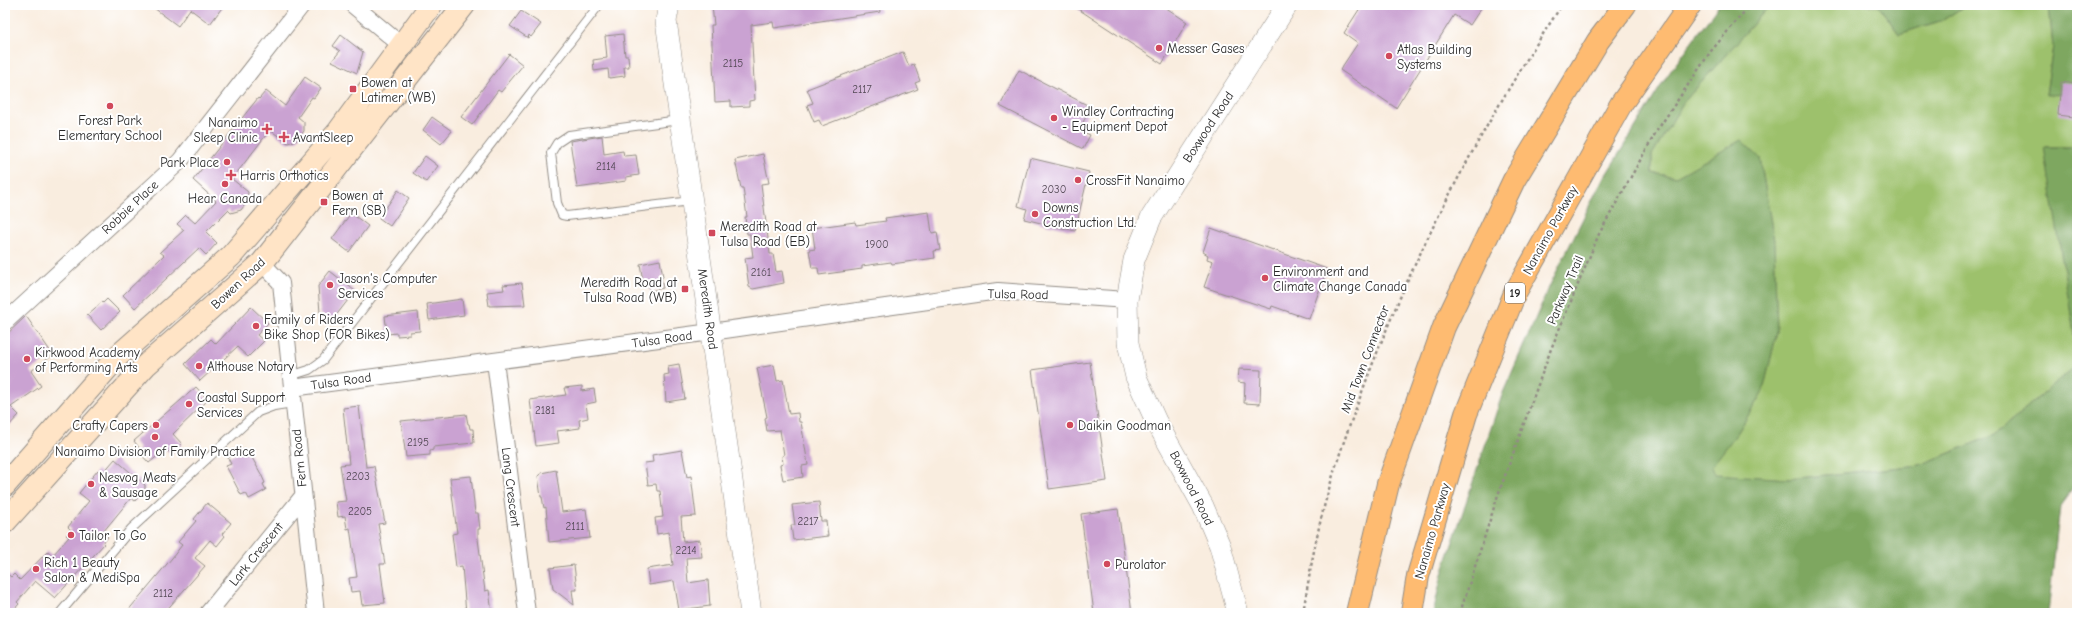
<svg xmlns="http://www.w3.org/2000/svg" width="2082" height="618" viewBox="0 0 2082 618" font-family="'Comic Neue',sans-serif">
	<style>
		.green { fill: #9dc16c; stroke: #64764c }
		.forest { fill: #7ea760; stroke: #546946 }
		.building { fill: #caa2d2 }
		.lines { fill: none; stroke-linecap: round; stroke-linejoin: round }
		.service-casing { stroke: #928c85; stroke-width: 10 }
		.minor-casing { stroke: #928c85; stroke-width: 18 }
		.tertiary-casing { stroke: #928c85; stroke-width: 22 }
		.secondary-casing { stroke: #928c85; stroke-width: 24 }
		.trunk-casing { stroke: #928c85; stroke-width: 24 }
		.path { stroke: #928c85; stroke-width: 2.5; stroke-dasharray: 3 3; stroke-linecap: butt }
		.service { stroke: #fff; stroke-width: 8 }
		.minor { stroke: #fff; stroke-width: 16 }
		.tertiary { stroke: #fff; stroke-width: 21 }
		.secondary { stroke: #ffe4c6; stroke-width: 22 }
		.trunk { stroke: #febb71; stroke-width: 22 }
		.poi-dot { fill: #d1495b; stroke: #fff; stroke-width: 1.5 }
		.labels { text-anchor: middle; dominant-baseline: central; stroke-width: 4; stroke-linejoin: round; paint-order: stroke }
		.number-label { font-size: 11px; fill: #534955 }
		.shield { fill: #fff; stroke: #6b6b6b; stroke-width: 1 }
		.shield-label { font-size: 12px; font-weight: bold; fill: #2b2b2b }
		.poi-label { font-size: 13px; fill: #2b2b2b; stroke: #fff; text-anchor: start }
		.street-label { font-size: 13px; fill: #2b2b2b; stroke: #fff }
	</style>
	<rect width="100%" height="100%" fill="#fff"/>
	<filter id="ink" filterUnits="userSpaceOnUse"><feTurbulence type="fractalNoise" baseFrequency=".025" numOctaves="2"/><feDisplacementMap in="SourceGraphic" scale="8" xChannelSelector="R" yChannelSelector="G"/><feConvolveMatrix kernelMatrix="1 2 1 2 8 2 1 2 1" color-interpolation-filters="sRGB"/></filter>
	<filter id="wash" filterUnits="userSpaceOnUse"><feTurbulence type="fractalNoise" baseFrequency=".012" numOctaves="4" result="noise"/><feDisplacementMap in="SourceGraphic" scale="16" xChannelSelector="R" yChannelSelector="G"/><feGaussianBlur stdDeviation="0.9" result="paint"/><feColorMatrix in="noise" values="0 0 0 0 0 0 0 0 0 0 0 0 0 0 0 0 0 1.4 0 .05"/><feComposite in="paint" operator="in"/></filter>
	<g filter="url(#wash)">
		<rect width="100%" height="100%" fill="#f9eddf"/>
		<path class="green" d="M1770,5H1878L1899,34L1943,20L1966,5H2049L2053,46L2046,94H2077V147H2045L2077,352V365L1994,435L1920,465L1789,479L1715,475L1711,466L1738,432L1763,391L1777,332L1774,241L1760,158L1741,141L1676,177L1652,173V155L1683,103Z"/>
		<path class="forest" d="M1719,5H1770L1683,103L1652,155V173L1676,177L1741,140L1760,158L1774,241L1777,332L1763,391L1738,432L1712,466L1715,474L1789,479L1920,465L1994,435L2077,365V483L2060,506L2048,613H1433L1442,574L1502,395L1550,285L1599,186L1667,76Z
			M1878,5H1966L1943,20L1899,34Z
			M2049,5H2077V94L2046,95L2053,46Z
			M2044,147H2077V352Z"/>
		<g id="blocks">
			<path class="building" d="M150,5H224L210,24L190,9L178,26Z
				M712,5H879L880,12L774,28L773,22L751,25L755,100L749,101V106L731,107V101L715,102L711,25H714Z
				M1072,5H1162L1187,22L1162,64Z
				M1362,5H1483L1470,25L1454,15L1396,108L1340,70L1358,43L1344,33Z
				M521,11L541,24L531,37L529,35L528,38L510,26Z
				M623,34L625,56H628L629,67H624L625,76L609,78L608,69L594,71L593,60L607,58L605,36Z
				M341,35L363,52L357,73L332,61L340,51L333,46Z
				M903,52L909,66L914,64L920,81L915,83L918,89L822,126L819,120L814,122L807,105L813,103L807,89Z
				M509,54L523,65L501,92L498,90L472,125L461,117Z
				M1019,70L1091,107L1079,130L1090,135L1083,149L1000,106Z
				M305,77L321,88L314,98L312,97L298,117L304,122V131L297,140L288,143L270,130L232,179L248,192L247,202L241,210L231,213L228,210L206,232L217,243L206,255L199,248L135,308L123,295L164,255L160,252L184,230L177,224L186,215L195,223L216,201L193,180L258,98L259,99L266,91L285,106Z
				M2061,82L2077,84L2074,117L2058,115Z
				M432,117L452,131L441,144L423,130Z
				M602,136L604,154L623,151L624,156L636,155L639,175L626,177V181L577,188L570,141Z
				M763,154L769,183L761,184L770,254H773L776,272L782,271L784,283L753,289L749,287L745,258L753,257L750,234H747L745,217H747L743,188H741L735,160Z
				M425,156L438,166L426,182L413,173Z
				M1030,158L1089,172L1075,231L1024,219L1027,209L1018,206Z
				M398,190L409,198L390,226L379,218Z
				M929,212L932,233L937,232L940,250L934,251L935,258L892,264L891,262L862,266V269L819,275L818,268H812L809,250L815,249L812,228L855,222L856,225L886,221L885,218Z
				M351,213L368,226L349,252L332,239Z
				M1211,228L1327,269L1309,319L1272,306L1271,309L1204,287L1213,261L1207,259L1208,255L1203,252Z
				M660,260L663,277L661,278L663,288L650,291L647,280L643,281L640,264Z
				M330,271L355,291L331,322L320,313L318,286Z
				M522,283L525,305L489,306L487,292L504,290L503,285Z
				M107,299L120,312L101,330L87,315L102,302L103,303Z
				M462,299L464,315L429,320L427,304Z
				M251,307L268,323L257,335L264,341L248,357L237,347L200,381L185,364L211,339L216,344Z
				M418,312L420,331L410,332V335L397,336V333L387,334L385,316Z
				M26,316L53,355L31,371L41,386L11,407L19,415L5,430V336Z
				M1090,362L1107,481L1049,489L1032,370Z
				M679,364L685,399L666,402L664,375L669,374L668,366Z
				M774,365L777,381L783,380L789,414L798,413L799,422H801L808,465L802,466L803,477L783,480L780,465L783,464L782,456L784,455L780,430L767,431L765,418L767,417L757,368Z
				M1239,369L1261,370L1260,404L1244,403L1245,383L1238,382Z
				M582,386V391L594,389L596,402L586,404L588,418L579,420L580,428L557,431L559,443L536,446L530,400L566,395L564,388Z
				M196,387L208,400L173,434L182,444L171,454L166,449L149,463L138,451L140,449L134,441Z
				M359,406L366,467L374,466L385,523L378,524L385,564H380L385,603L362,605L360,591L351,592L349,578L357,577L350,528L347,529L345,516L338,517L336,502L346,501L340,465L349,464L343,408Z
				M466,414L468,424H469L470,429H473L474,443L433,447V450L430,451V455L406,457L401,421Z
				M245,449L248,455L250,454L261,474L265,483L263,484L266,490L249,499L246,493L241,495L226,466L231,464L228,458Z
				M682,450L687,477L691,476L696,516L681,517L683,542L700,540L702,557L686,558L688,583L708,580L710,606L679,610L674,581L649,585L647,569L673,565L669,532L657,534L655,518L663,517L660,491H657L656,484L648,485L645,463L653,462L652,455Z
				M115,459L145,485V489L135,501L131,498L103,532L108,537L103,543L104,544L55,598L35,581L17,602L19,604L11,613H5V572L11,577L14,574L20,580L48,551L52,556L69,537L66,535L71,530L68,527L89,501L79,493L98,470L102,474Z
				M556,470L562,512L586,509L590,538L549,542L546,507L544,508L542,497H541L538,476L541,473Z
				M471,476L475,513H478L480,529H478V539L485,591L489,590L492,613H466L462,566L456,567L452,534L457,533L450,478Z
				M819,502L821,521H826L828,536L793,540L791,525H795L792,505Z
				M207,503L231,523L222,534L225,536L217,546L210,540L195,558L205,566L164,613H126L172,558L182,545L178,542L196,521L194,519Z
				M1118,509L1132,613H1094L1081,514Z
				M574,565L577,590H572L574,605L553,589L550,568Z"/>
		</g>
	</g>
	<g filter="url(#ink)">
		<use href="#blocks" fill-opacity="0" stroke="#928c85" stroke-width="1"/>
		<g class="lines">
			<g class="service-casing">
				<path id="service" d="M679,120L569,135L557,143L551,153L557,203L562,215L567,216L691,201
					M290,376L309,370L323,360L599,5
					M60,613L131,529L258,412L274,406L293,403"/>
			</g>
			<g class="minor-casing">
				<path id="minor" d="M353,5L401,45
					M262,263L281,283L316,613
					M5,322L180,161L302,5
					M495,361L527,613
					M292,388L711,332L998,291L1127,300
					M208,613L303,496"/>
			</g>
			<g class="tertiary-casing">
				<path id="tertiary" d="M669,5L666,21L751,613
					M1238,613L1220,546L1203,506L1156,421L1136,377L1128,343L1127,300L1134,260L1151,218L1287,5"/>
			</g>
			<g class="secondary-casing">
				<path id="secondary" d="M5,485L118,356L231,256L338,132L431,5
					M5,522L146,365L262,263L464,5"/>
			</g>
			<g class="trunk-casing">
				<path id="trunk" d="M1357,613L1388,484L1444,327L1514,180L1598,41L1625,5
					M1412,613L1418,576L1466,414L1515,293L1621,104L1690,5"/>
			</g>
			<path class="path" d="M1303,613C1310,571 1317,529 1329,489C1339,453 1352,419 1365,384C1415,250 1482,125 1562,5
				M1460,613L1498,495L1551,349L1599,234L1656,132L1711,51L1750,5"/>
			<use href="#service" class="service"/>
			<use href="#minor" class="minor"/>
			<use href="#tertiary" class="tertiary"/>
			<use href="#secondary" class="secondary"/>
			<use href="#trunk" class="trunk"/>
		</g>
	</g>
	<g class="poi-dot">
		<circle cx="1159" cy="48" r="4"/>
		<circle cx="1389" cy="56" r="4"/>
		<rect x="349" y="85" width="8" height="8" rx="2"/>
		<circle cx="110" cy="106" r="4"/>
		<circle cx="1054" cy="118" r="4"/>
		<path d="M265 123h4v4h4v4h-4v4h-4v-4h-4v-4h4z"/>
		<path d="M282 131h4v4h4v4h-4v4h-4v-4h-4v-4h4z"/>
		<circle cx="227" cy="162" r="4"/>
		<path d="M229 169h4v4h4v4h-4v4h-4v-4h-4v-4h4z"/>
		<circle cx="1078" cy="180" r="4"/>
		<circle cx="225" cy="184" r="4"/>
		<rect x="320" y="198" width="8" height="8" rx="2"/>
		<circle cx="1035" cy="214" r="4"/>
		<rect x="708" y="229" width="8" height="8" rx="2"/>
		<circle cx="1265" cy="278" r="4"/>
		<circle cx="330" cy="285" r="4"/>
		<rect x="681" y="285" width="8" height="8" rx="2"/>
		<circle cx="256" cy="326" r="4"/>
		<circle cx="27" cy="359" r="4"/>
		<circle cx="199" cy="366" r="4"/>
		<circle cx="189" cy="404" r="4"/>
		<circle cx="156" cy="425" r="4"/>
		<circle cx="1070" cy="425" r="4"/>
		<circle cx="155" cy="437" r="4"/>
		<circle cx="91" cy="484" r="4"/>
		<circle cx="71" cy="535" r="4"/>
		<circle cx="1107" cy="564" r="4"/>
		<circle cx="36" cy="569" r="4"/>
	</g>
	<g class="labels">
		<g class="number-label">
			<text x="733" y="63">2115</text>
			<text x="862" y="89">2117</text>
			<text x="606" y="166">2114</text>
			<text x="1054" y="189">2030</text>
			<text x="877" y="244">1900</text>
			<text x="761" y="272">2161</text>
			<text x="545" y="410">2181</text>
			<text x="418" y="442">2195</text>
			<text x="358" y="476">2203</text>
			<text x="360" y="511">2205</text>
			<text x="808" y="521">2217</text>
			<text x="575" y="526">2111</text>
			<text x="686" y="550">2214</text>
			<text x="163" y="593">2112</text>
		</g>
		<rect class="shield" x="1505" y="283" width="20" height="20" rx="3"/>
		<g class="shield-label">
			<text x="1515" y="293">19</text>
		</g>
		<g class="poi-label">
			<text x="1167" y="48">Messer Gases</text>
			<text x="1397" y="49">Atlas Building<tspan x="1397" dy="15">Systems</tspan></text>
			<text x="361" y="82">Bowen at<tspan x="361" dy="15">Latimer (WB)</tspan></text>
			<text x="1062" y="111">Windley Contracting<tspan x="1062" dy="15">- Equipment Depot</tspan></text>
			<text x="110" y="120" text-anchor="middle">Forest Park<tspan x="110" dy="15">Elementary School</tspan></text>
			<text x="258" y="122" text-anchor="end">Nanaimo<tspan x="258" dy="15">Sleep Clinic</tspan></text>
			<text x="293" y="137">AvantSleep</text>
			<text x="219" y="162" text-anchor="end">Park Place</text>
			<text x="240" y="175">Harris Orthotics</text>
			<text x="1086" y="180">CrossFit Nanaimo</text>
			<text x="332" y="195">Bowen at<tspan x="332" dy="15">Fern (SB)</tspan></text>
			<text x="225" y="198" text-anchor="middle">Hear Canada</text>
			<text x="1043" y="207">Downs<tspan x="1043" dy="15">Construction Ltd.</tspan></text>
			<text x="720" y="226">Meredith Road at<tspan x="720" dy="15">Tulsa Road (EB)</tspan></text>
			<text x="1273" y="271">Environment and<tspan x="1273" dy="15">Climate Change Canada</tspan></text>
			<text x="338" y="278">Jason's Computer<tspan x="338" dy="15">Services</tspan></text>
			<text x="677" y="282" text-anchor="end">Meredith Road at<tspan x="677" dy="15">Tulsa Road (WB)</tspan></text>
			<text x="264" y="319">Family of Riders<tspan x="264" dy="15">Bike Shop (FOR Bikes)</tspan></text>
			<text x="35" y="352">Kirkwood Academy<tspan x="35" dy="15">of Performing Arts</tspan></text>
			<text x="207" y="366">Althouse Notary</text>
			<text x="197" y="397">Coastal Support<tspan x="197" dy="15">Services</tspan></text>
			<text x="148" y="425" text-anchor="end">Crafty Capers</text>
			<text x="1078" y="425">Daikin Goodman</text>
			<text x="155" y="451" text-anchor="middle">Nanaimo Division of Family Practice</text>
			<text x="99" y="477">Nesvog Meats<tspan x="99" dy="15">&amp; Sausage</tspan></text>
			<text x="79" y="535">Tailor To Go</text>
			<text x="44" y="562">Rich 1 Beauty<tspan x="44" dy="15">Salon &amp; MediSpa</tspan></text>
			<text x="1115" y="564">Purolator</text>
		</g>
		<g class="street-label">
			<text transform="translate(1208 127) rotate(-57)">Boxwood Road</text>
			<text transform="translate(130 207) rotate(-43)">Robbie Place</text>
			<text transform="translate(1550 230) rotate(-61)">Nanaimo Parkway</text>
			<text transform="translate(238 283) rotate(-43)">Bowen Road</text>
			<text transform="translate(1565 290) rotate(-67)">Parkway Trail</text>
			<text transform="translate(1018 294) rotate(1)">Tulsa Road</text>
			<text transform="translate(708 309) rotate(82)">Meredith Road</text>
			<text transform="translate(662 339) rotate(-8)">Tulsa Road</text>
			<text transform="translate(1365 359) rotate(-69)">Mid Town Connector</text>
			<text transform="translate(341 381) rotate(-8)">Tulsa Road</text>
			<text transform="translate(299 458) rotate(-96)">Fern Road</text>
			<text transform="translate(511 487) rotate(83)">Lang Crescent</text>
			<text transform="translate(1192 488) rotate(63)">Boxwood Road</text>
			<text transform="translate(1432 531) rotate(-74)">Nanaimo Parkway</text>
			<text transform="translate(256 554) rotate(-51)">Lark Crescent</text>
		</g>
	</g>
	<rect width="2082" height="618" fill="none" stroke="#fff" stroke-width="20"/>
</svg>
